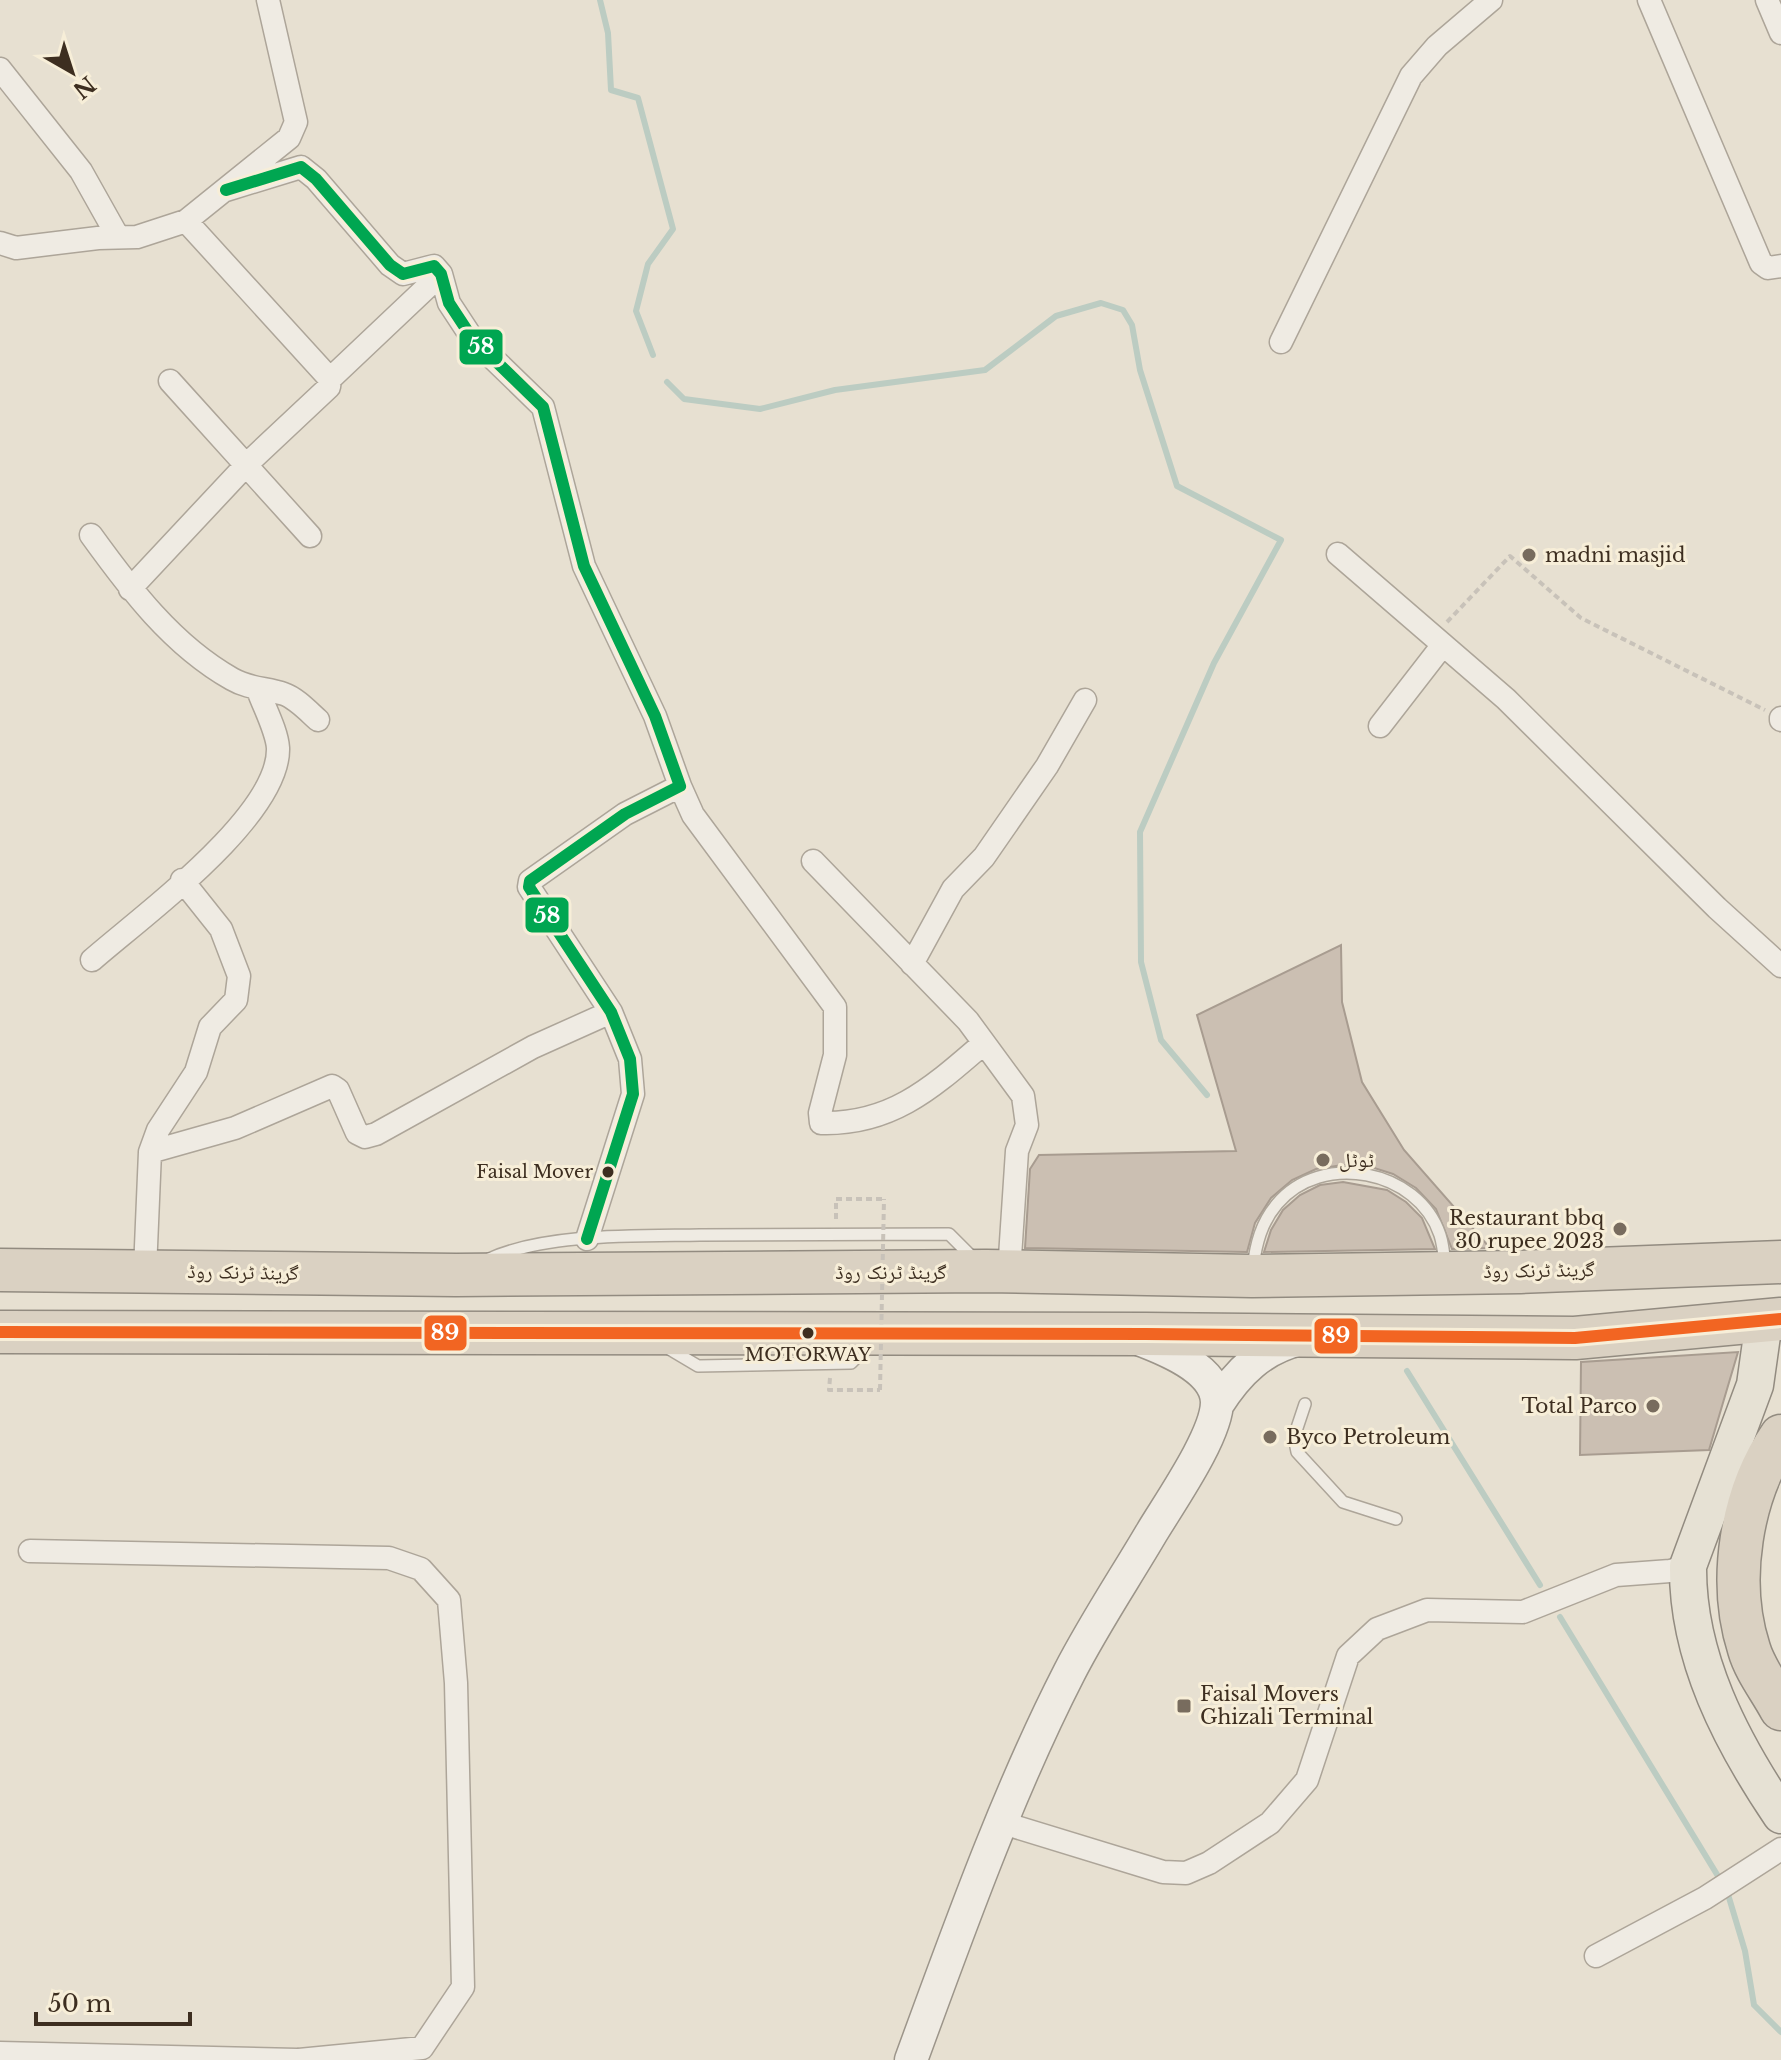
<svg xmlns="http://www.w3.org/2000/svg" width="1781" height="2060" viewBox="0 0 1781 2060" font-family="'Libre Baskerville','Noto Naskh Arabic',serif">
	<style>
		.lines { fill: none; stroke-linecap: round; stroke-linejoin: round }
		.stream { stroke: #bcccc2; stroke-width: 6 }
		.building { fill: #cbbfb2; stroke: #a89c90; stroke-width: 2 }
		.lane-casing { stroke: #ada599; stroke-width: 14 }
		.street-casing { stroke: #ada599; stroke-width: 25 }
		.secondary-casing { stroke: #9c958a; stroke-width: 35 }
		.primary-casing { stroke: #928b80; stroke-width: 39 }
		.highway-casing { stroke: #928b80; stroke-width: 45 }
		.path { stroke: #c8c2b9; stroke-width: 4; stroke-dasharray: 6 4; stroke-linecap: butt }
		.lane { stroke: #efebe3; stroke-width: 11 }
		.street { stroke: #efebe3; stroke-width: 22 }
		.secondary { stroke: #efebe3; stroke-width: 32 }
		.primary { stroke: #e6e1d4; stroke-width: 36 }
		.highway { stroke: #dad1c2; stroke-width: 42 }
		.path-bridge { stroke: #c8c2b9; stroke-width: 4; stroke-dasharray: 6 4; stroke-linecap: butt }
		.bus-1-casing { stroke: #f7eed8; stroke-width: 18 }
		.bus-2-casing { stroke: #f7eed8; stroke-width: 18 }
		.bus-1 { stroke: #00a651; stroke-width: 12 }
		.bus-2 { stroke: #f26522; stroke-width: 12 }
		.poi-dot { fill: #786c5e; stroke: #f7eed8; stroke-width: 3 }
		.bus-dot { fill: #3d2e20; stroke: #f7eed8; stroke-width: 3 }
		.labels { text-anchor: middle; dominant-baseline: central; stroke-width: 6; stroke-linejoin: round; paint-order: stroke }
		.bus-label { font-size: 18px; fill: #3d2e20; stroke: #f7eed8; text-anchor: end }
		.poi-label { font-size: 20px; fill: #3d2e20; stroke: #f7eed8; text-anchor: start }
		.street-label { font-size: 20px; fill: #3d2e20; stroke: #f7eed8 }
		.line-badge { stroke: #f7eed8; stroke-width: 3 }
		.badge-label { font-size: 22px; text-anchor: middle; font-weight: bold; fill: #fff }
	</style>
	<rect width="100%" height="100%" fill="#e7e0d1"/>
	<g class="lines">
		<path class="stream" d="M600,0L608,33L611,90L638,98L673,229L648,264L636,311L653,355
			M667,382L684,399L760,409L835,390L985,370L1056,316L1101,303L1123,310L1132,325L1140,370L1177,486L1281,540L1214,663L1140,832L1141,962L1161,1040L1207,1095
			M1407,1371L1540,1585
			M1560,1617L1721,1881
			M1727,1891L1745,1951L1754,2005L1781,2032"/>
	</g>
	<path class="building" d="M1341,945L1342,1002L1362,1082L1404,1150L1490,1248L1452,1249L1436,1209L1416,1188L1393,1174L1368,1166L1343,1165L1316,1169L1292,1180L1271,1198L1255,1223L1247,1252L1025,1248L1030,1169L1039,1155L1236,1151L1197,1015Z
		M1343,1182L1387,1190L1406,1202L1422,1218L1435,1249L1264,1252L1271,1230L1283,1210L1300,1195L1320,1185Z
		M1738,1352L1709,1450L1580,1455L1581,1362Z"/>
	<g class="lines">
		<g class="lane-casing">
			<path id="lane" d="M489,1259C546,1233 637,1236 700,1235C783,1234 866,1234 949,1234L975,1260
				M1253,1267C1256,1244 1261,1223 1277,1204C1321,1151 1418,1169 1440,1235C1443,1244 1444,1255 1445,1265
				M666,1347L698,1366L851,1363L868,1346
				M1305,1404L1294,1437L1297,1452L1343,1502L1396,1519"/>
		</g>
		<g class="street-casing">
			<path id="street" d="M1649,0L1761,263L1768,268L1781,266
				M1767,0L1781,33
				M0,69L81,171L118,237
				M226,190L301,167L316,179L390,265L403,274L434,266L441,274L449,303L472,338L543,407L584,566L655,716L680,786L625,814L530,881L529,887L611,1012L630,1059L633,1094L587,1239
				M0,243L16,248L98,238L137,237L186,221L289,138L296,122L268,0
				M1281,342L1411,76L1437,46L1491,0
				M330,379L441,274
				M170,381L310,536
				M91,535C130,589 172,645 232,679C249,689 267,688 284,694C296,698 309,712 318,720
				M1338,554L1506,699L1717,908L1781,966
				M130,589L247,464L329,387L330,379L186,221
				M1781,718V720
				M1380,726L1442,646
				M680,786L693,815L835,1007V1055L820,1113L821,1123C892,1125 933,1087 984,1043
				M813,861L968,1021L1023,1096L1027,1125L1017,1151L1009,1272
				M92,960C141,917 280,816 278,748C277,731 264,707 258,690
				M912,964L953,889L984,857L1047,766L1085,700
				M150,1152L235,1128L332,1086L338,1090L357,1133L365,1137L376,1134L533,1047L611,1012
				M145,1270L150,1152L158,1130L196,1072L210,1027L236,1000L239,976L221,929L182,880
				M30,1551L389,1558L421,1569L449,1600L456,1683L463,1987L422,2048L299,2060
				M1003,1823L1163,1872L1186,1873L1209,1863L1270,1823L1307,1780L1348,1656L1377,1629L1427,1610L1523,1612L1616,1575L1670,1571L1688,1566
				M1596,1956L1705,1898L1781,1849
				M0,2053L297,2060"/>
		</g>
		<g class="secondary-casing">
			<path id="secondary" d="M1217,1405C1238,1372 1262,1348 1301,1339
				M911,2060C958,1932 1007,1794 1069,1673C1094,1624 1125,1578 1152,1532C1170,1502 1217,1435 1217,1402C1216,1368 1163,1348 1136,1338"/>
		</g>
		<g class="primary-casing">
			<path id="primary" d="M1764,1321L1755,1385L1688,1566C1687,1657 1731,1741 1781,1815"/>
		</g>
		<g class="highway-casing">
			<path id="highway" d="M0,1270L456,1275L986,1271L1252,1276L1520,1272L1781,1262
				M0,1332L1146,1334L1575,1338L1781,1319
				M1781,1436C1741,1494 1727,1581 1749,1649C1755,1670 1771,1690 1781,1709"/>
		</g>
		<path class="path" d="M1447,622L1510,556L1581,618L1765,710
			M836,1219V1199H884
			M830,1378L829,1390H880"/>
		<use href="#lane" class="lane"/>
		<use href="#street" class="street"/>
		<use href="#secondary" class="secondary"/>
		<use href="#primary" class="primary"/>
		<use href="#highway" class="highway"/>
		<path class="path-bridge" d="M880,1390L884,1199"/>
		<g class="bus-1-casing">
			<path id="bus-1" d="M226,190L301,167L316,179L390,265L403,274L434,266L441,274L449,303L472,338L543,407L584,566L655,716L680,786L625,814L530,881L529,887L611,1012L630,1059L633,1094L587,1239"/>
		</g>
		<g class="bus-2-casing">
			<path id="bus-2" d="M0,1332L1146,1334L1575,1338L1781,1319"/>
		</g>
		<use href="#bus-1" class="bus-1"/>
		<use href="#bus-2" class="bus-2"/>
	</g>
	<g class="poi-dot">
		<circle cx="1529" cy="555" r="8"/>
		<circle cx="1323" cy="1160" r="8"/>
		<circle cx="1620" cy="1229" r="8"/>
		<circle cx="1653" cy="1406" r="8"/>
		<circle cx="1270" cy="1437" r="8"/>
		<rect x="1176" y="1698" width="16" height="16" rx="4"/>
	</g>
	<g class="bus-dot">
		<circle cx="608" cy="1172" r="7"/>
		<circle cx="808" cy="1333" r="7"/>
	</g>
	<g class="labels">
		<g class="bus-label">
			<text x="593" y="1172">Faisal Mover</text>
			<text x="808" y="1355" text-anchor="middle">MOTORWAY</text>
		</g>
		<g class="poi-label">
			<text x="1545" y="555">madni masjid</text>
			<text x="1339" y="1160">ٹوٹل</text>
			<text x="1604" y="1218" text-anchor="end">Restaurant bbq<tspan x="1604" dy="23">30 rupee 2023</tspan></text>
			<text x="1637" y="1406" text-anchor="end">Total Parco</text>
			<text x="1286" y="1437">Byco Petroleum</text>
			<text x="1200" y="1694">Faisal Movers<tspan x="1200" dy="23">Ghizali Terminal</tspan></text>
		</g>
		<g class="street-label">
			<text transform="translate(1539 1270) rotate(-1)">گرینڈ ٹرنک روڈ</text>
			<text transform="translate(243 1272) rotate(1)">گرینڈ ٹرنک روڈ</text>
			<text x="891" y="1272">گرینڈ ٹرنک روڈ</text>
		</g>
	</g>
	<g class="line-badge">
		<rect x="458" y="328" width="46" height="38" rx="8" fill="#00a651"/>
		<rect x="524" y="896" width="46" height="38" rx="8" fill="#00a651"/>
		<rect x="423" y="1314" width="45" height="38" rx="8" fill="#f26522"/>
		<rect x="1313" y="1317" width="46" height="38" rx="8" fill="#f26522"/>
	</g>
	<g class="badge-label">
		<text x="481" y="354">58</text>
		<text x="547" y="923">58</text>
		<text x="445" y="1340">89</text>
		<text x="1336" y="1343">89</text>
	</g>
	<g transform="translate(72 72) rotate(141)" stroke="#f7eed8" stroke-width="6" paint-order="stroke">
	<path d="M0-6L14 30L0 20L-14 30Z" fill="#3d2e20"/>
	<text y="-12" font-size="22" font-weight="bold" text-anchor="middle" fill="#3d2e20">N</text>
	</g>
	<path d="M36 2012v12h154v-12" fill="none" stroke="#3d2e20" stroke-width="4"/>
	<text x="48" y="2012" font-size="24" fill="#3d2e20" stroke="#f7eed8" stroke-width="6" paint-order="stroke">50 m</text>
</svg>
